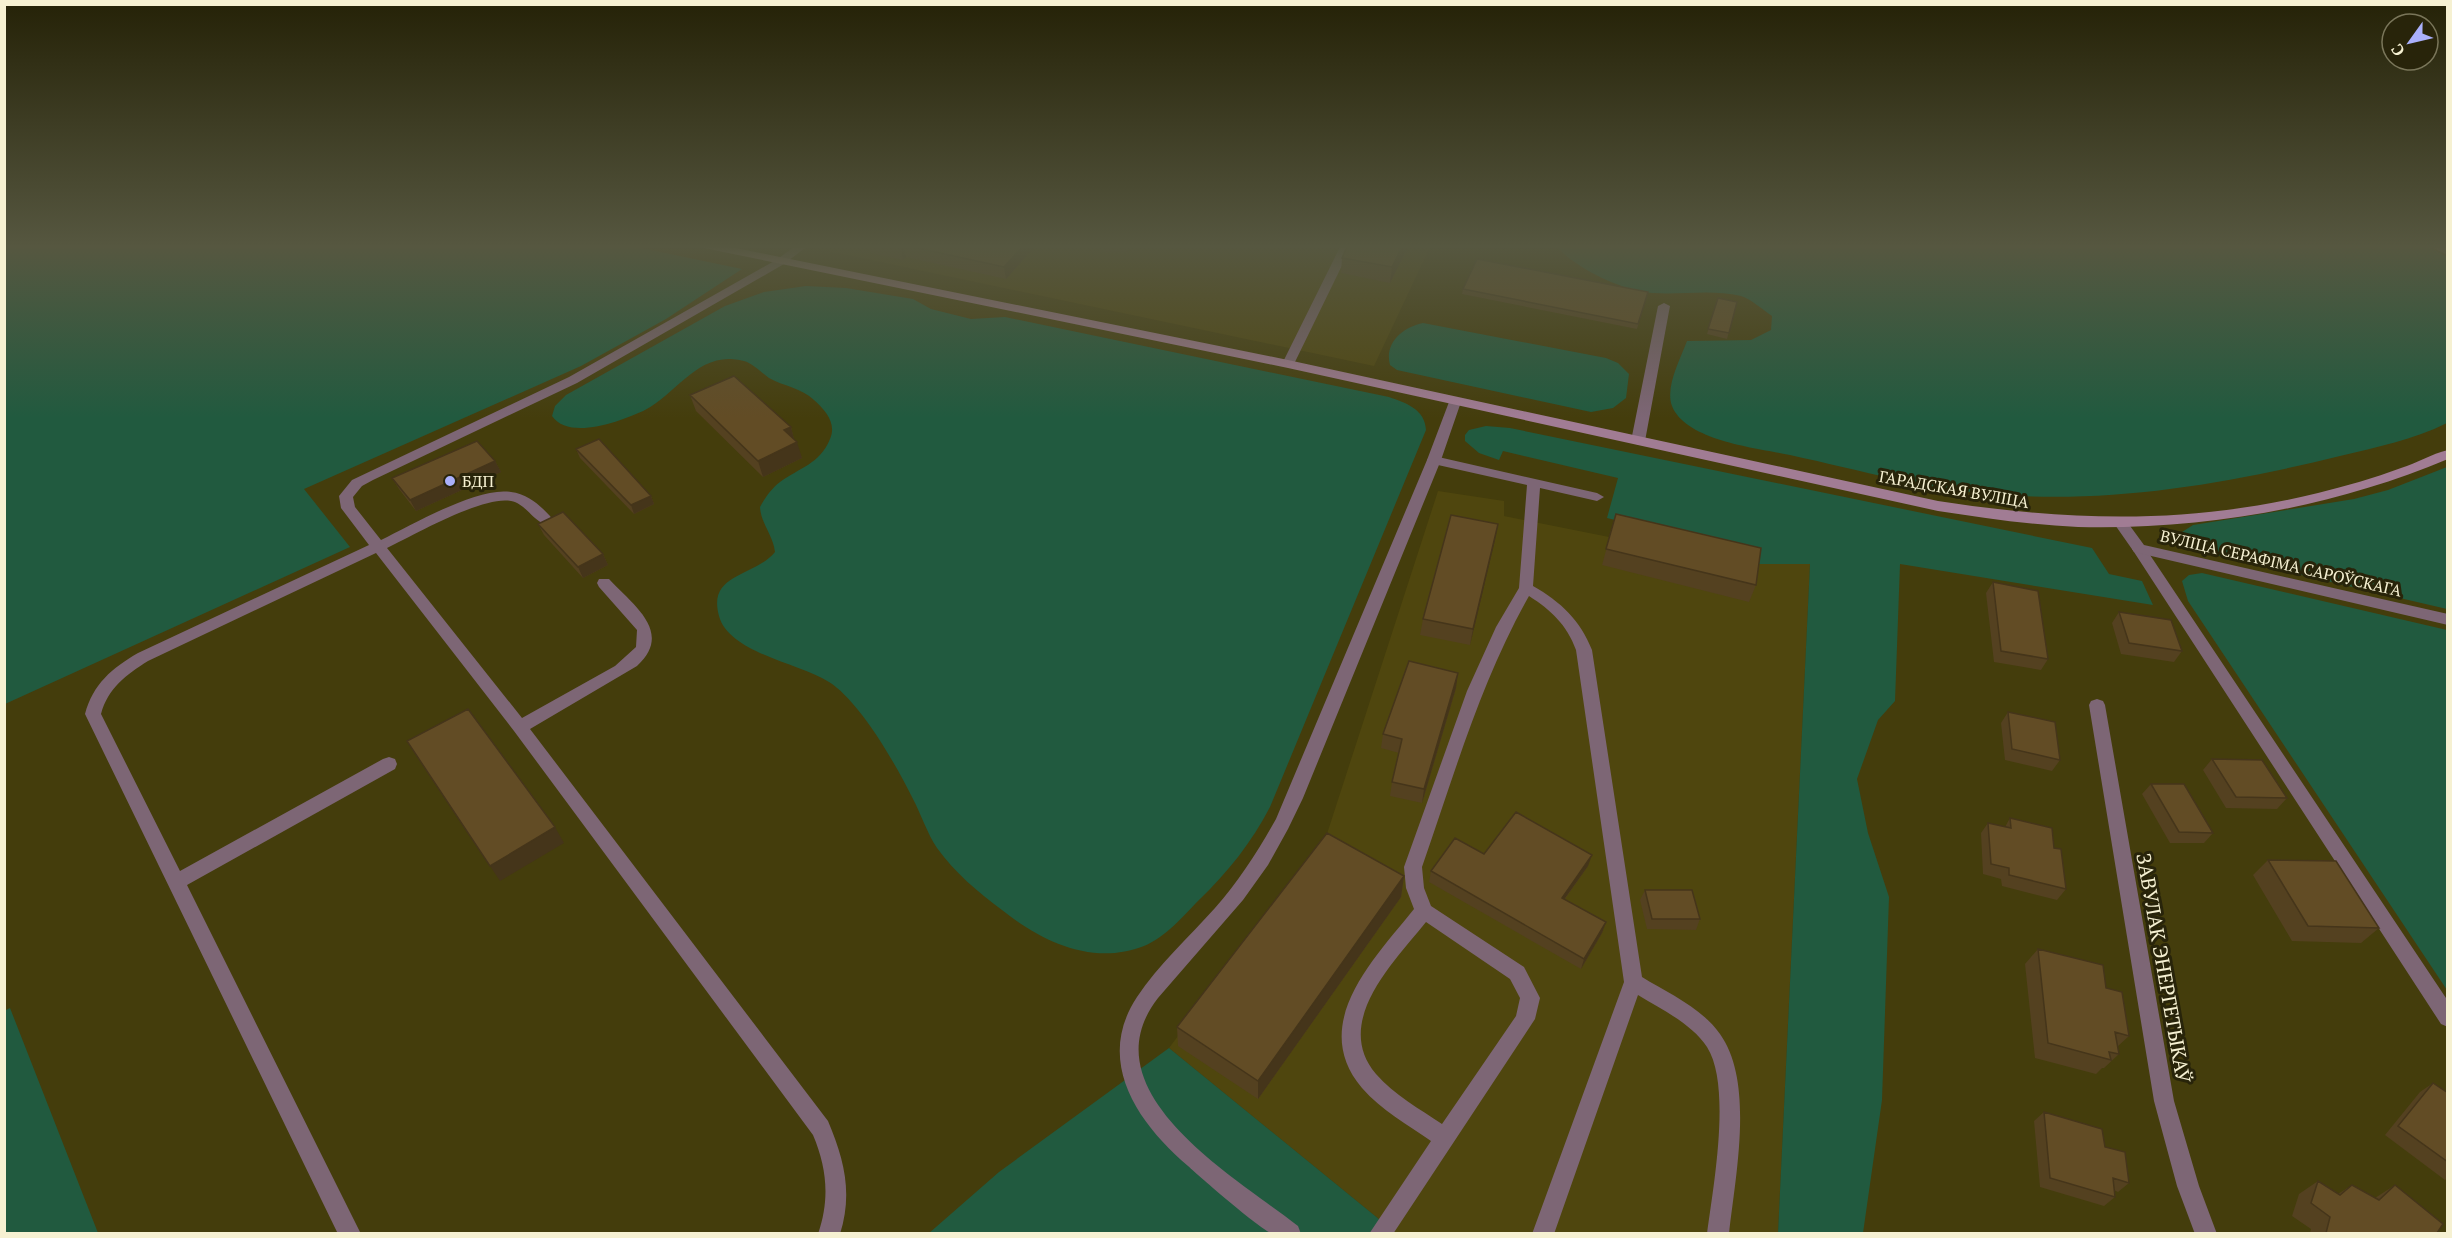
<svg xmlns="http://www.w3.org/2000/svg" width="2452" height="1238" viewBox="0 0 2452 1238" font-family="'PT Serif',serif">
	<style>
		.built { fill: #4f460e }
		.green { fill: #215a3f }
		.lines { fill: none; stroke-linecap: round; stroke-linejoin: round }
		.service { fill: #7d6675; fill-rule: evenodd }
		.minor { fill: #7d6675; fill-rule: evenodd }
		.secondary { fill: #a17c94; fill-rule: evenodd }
		.wall { fill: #544120 }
		.shaded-wall { fill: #45351a }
		.building { fill: #624c25; stroke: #45351a; stroke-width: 1.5 }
		.poi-dot { fill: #aab0fb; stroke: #28240a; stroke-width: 2 }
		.labels { text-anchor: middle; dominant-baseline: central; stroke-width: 6; stroke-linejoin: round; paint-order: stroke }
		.poi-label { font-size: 16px; fill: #f6f1d2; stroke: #28240a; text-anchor: start }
		.street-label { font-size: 16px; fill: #f6f1d2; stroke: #28240a }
		.near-street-label { font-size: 20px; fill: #f6f1d2; stroke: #28240a }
	</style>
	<rect width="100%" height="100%" fill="#443d0c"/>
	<path class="built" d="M800,245H1431L1374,366Z
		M1438,491L1504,501V516L1609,537L1611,530L1755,564H1810L1778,1233H1396L1169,1048L1325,840Z"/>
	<path class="green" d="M5,245H627L742,269L666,319L581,366L304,489L350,547L5,704Z
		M1555,245H2425L2447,257V423C2413,440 2377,447 2340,456C2231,483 2115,503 2003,495C1932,491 1859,470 1790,455C1757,448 1686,441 1672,406C1665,387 1680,360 1687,341L1751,340L1771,330L1772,316C1763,310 1751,299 1741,296C1711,289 1683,295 1653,293C1622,291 1575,268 1555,245Z
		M806,286L846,288L913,299L931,309L971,319L1005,317L1389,397C1406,403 1425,409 1426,430L1270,807C1251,843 1229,871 1199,900C1183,916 1166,937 1144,946C1093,966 1042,942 1002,910C978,892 955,873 937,848C927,833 921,814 913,799C899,771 878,734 858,710C851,701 839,688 829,682C799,663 729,653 719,616C707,573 755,577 775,552C773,535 761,524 760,507C765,498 771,489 780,482C799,468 820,464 830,439C837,423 825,410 814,400C802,388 783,386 769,378C762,373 755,366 747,362C742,360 734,359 729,359C694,359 674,395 645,410C622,421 569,441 552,416L555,406L566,395L725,306L764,292Z
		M1423,323L1606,358L1618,363L1629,374L1626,398L1613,408L1591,412L1397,370L1390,365C1384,343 1403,327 1423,323Z
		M1486,426L1510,428L2092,548L2109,574L2142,581L2153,605L1900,564L1895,701L1878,720L1857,779L1868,833L1889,897L1882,1100L1863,1233H1778L1810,564H1755L1753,554L1607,518L1618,478L1503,451L1499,460L1479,453L1465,441V435L1469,430Z
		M2447,467V609L2211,554C2200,550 2183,546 2179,534L2193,525L2354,499L2388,490Z
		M2202,573L2447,630V990L2188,601L2182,581L2189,575Z
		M10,1008L98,1233H5L4,1011Z
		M1169,1048L1396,1233L928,1234L999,1172Z"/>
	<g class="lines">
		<path class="service" d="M797,245H809L784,264L577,383L373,480L362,486L353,497L355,507L381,540C412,525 478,486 511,492C527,494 539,504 550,516L552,519L545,524C532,520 526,504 511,501C484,495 414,535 387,548L522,718L615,666L636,647L637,630L599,587L597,583L599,579H609C633,605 674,632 637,666L530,729L828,1121C844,1159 853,1193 840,1234H818C830,1199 827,1168 813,1135L514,731L376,553L148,661C126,675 108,688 101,714L180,871L383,759L389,757L395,759L397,764L395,769L187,885L361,1234H338L85,714C93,684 112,668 138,653L369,545L341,508L339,496L352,480L569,377L776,260Z
			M1341,245H1352L1294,364L1292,367H1284L1282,364Z
			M1664,303L1670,306L1645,441L1638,445L1631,441L1658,306Z
			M1434,456L1597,493L1604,497L1597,501L1540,488L1533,586C1561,602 1580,620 1592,650L1642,977C1668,993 1702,1008 1720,1034C1755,1083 1735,1177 1729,1234H1707C1713,1188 1732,1086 1707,1047C1692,1024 1661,1009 1638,995L1554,1234H1532L1624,982L1576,650C1567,625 1551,610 1529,596C1481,681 1454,775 1422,867L1424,888L1431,906L1524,967L1540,998L1535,1019L1393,1234H1369L1431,1141C1408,1125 1381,1110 1362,1088C1308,1024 1374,959 1414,909L1406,888L1404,867L1467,691L1496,627L1519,588L1527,485L1429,463L1427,460L1429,457ZM1426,922L1510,979L1520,998L1516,1016L1442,1124C1420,1109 1394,1095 1376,1074C1332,1022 1394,962 1426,922Z
			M2139,544L2144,546L2448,1001V1027L2441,1024L2134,552L2132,549Z"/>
		<path class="minor" d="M2430,245L2448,247V255L2431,247Z
			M1455,398L1461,402L1441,460L1303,798L1288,829L1268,865L1243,900L1158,998C1085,1092 1237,1178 1298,1226L1301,1234C1292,1234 1281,1236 1273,1234C1262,1231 1200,1177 1188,1166C1139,1124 1094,1062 1137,997C1158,965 1189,937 1215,908C1239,881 1258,851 1276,819L1427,460L1449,402Z
			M2120,517L2125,519L2144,545L2448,614V625L2134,552L2113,522Z
			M2097,699L2103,701L2105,705L2174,1101L2199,1186L2217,1234H2195L2177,1186L2154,1101L2089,705L2091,701Z"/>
		<path class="secondary" d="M699,245H721L1288,360L1938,501C2068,521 2189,525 2318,493C2346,486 2374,478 2401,468C2417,463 2431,454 2448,450V459C2331,508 2204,530 2078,527C2031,525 1984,518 1938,511L1288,368L704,248Z"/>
	</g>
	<path class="wall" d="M869,245H1036L1006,279L906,257L903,260L871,253Z
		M1102,245H1127V253H1103Z
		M1409,245L1390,283L1341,273L1342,258Z
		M1463,289L1648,292L1637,329L1462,294Z
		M1718,298L1737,302L1727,339L1707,334Z
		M690,395L791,427L794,439L802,458L763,477L696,411Z
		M576,449L651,496L654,504L634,514L580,458Z
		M495,461L501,472L416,511L399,489L392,478Z
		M1616,514L1756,585L1749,602L1602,565Z
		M538,524L603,554L608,565L583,578L544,535Z
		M1498,524L1470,645L1420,635L1423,619Z
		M1993,582L2048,659L2041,670L1994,662L1986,593Z
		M2119,612L2182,651L2174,662L2121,654L2112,623Z
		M1456,688L1422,803L1390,796L1392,782L1399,753L1381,748L1383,734Z
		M2008,712L2060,760L2052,771L2005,760L2001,723Z
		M2212,759L2287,798L2277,809L2226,808L2203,770Z
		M2151,784L2213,833L2204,843H2170L2142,794Z
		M2010,818L2054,848L2066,889L2057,900L2002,886L2001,879L1983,874L1981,833L1988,823L2005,827Z
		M1484,854L1588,866L1565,899L1606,922L1602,933L1581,969L1429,882L1431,871Z
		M2268,860L2379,928L2361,943L2292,941L2253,875Z
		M1404,876L1401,897L1258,1099L1178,1046L1177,1027Z
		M1645,890L1700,919L1696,930L1647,929L1640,900Z
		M2038,949L2129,1036L2117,1047L2119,1054L2104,1068H2102L2096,1074L2035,1058L2025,964Z
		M2433,1083L2448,1093V1178L2445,1180L2385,1135L2420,1092Z
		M2044,1112L2129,1183L2118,1192L2114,1190L2115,1197L2104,1206L2040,1187L2034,1121Z
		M2318,1181L2338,1194L2352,1185L2375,1198L2395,1185L2437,1233H2310L2311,1229L2292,1216L2299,1194Z"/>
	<path class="shaded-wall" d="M904,245L906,257L903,260L901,248Z
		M1024,245H1036L1006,279L1004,267Z
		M1403,245H1409L1390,283L1392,267Z
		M791,427L795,443L797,442L802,458L763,477L758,461L784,430Z
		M495,461L501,472L416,511L410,500Z
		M651,496L654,504L634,514L631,505Z
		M1498,524L1495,540L1470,645L1473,629Z
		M603,554L608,565L583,578L578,567Z
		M1458,673L1456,688L1422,803L1424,789Z
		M555,827L564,843L500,881L490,866Z
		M1592,855L1588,866L1558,908L1562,898Z
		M1404,876L1401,897L1258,1099V1081Z
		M1606,922L1602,933L1581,969L1584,959Z"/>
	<path class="building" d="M888,245H903L901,248Z
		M904,245H1024L1004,267Z
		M1348,245H1403L1392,267L1342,258Z
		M1477,259L1648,292L1638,324L1463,289Z
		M1718,298L1737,302L1729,333L1708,329Z
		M734,376L791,427L784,430L797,442L758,461L690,395Z
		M599,439L651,496L631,505L576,449Z
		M477,441L495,461L410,500L392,478Z
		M563,512L603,554L578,567L538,524Z
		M1616,514L1761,548L1756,585L1606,549Z
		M1451,515L1498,524L1473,629L1423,619Z
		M1993,582L2038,591L2048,659L2001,651Z
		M2119,612L2171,620L2182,651L2129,643Z
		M1409,661L1458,673L1424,789L1392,782L1402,739L1383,734Z
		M468,709L555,827L490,866L407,741Z
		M2008,712L2055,722L2060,760L2012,749Z
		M2212,759L2262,760L2287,798L2236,797Z
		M2151,784H2184L2213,833L2179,832Z
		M1516,812L1592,855L1562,898L1606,922L1584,959L1431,871L1455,838L1484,854Z
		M2010,818L2052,828L2054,848L2061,849L2066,889L2009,875V868L1991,864L1988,823L2011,828Z
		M1327,833L1404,876L1258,1081L1177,1027Z
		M2268,860L2336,861L2379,928L2308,926Z
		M1645,890H1692L1700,919H1652Z
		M2038,949L2103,965L2106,988L2122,992L2129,1036L2115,1032L2119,1054L2109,1052L2111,1060L2048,1043Z
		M2433,1083L2448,1093V1162L2398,1126Z
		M2044,1112L2102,1129L2105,1147L2125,1152L2129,1183L2113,1178L2115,1197L2050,1178Z
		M2318,1181L2340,1195L2352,1185L2379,1200L2395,1185L2443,1224L2437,1233H2326L2330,1217L2311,1203Z"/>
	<linearGradient id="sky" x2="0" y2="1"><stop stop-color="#252207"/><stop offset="0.59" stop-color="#565740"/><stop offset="1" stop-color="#565740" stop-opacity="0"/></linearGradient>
	<rect width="2452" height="418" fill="url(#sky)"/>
	<circle class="poi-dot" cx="450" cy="481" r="6"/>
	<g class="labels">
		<g class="poi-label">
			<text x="462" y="481">БДП</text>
		</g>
		<g class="street-label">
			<text transform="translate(1954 489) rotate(10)">ГАРАДСКАЯ ВУЛІЦА</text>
			<text transform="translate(2281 563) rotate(13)">ВУЛІЦА СЕРАФІМА САРОЎСКАГА</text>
		</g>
		<g class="near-street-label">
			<text transform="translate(2164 968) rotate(80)">ЗАВУЛАК ЭНЕРГЕТЫКАЎ</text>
		</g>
	</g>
	<rect width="2452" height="1238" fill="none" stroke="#f6f1d2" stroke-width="12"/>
	<g transform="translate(2410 42) rotate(236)"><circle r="28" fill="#28240a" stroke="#7a765a" stroke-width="1.5"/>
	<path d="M0-4.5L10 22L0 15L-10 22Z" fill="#aab0fb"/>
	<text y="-9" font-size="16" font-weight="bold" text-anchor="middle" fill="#f6f1d2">С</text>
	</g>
</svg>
